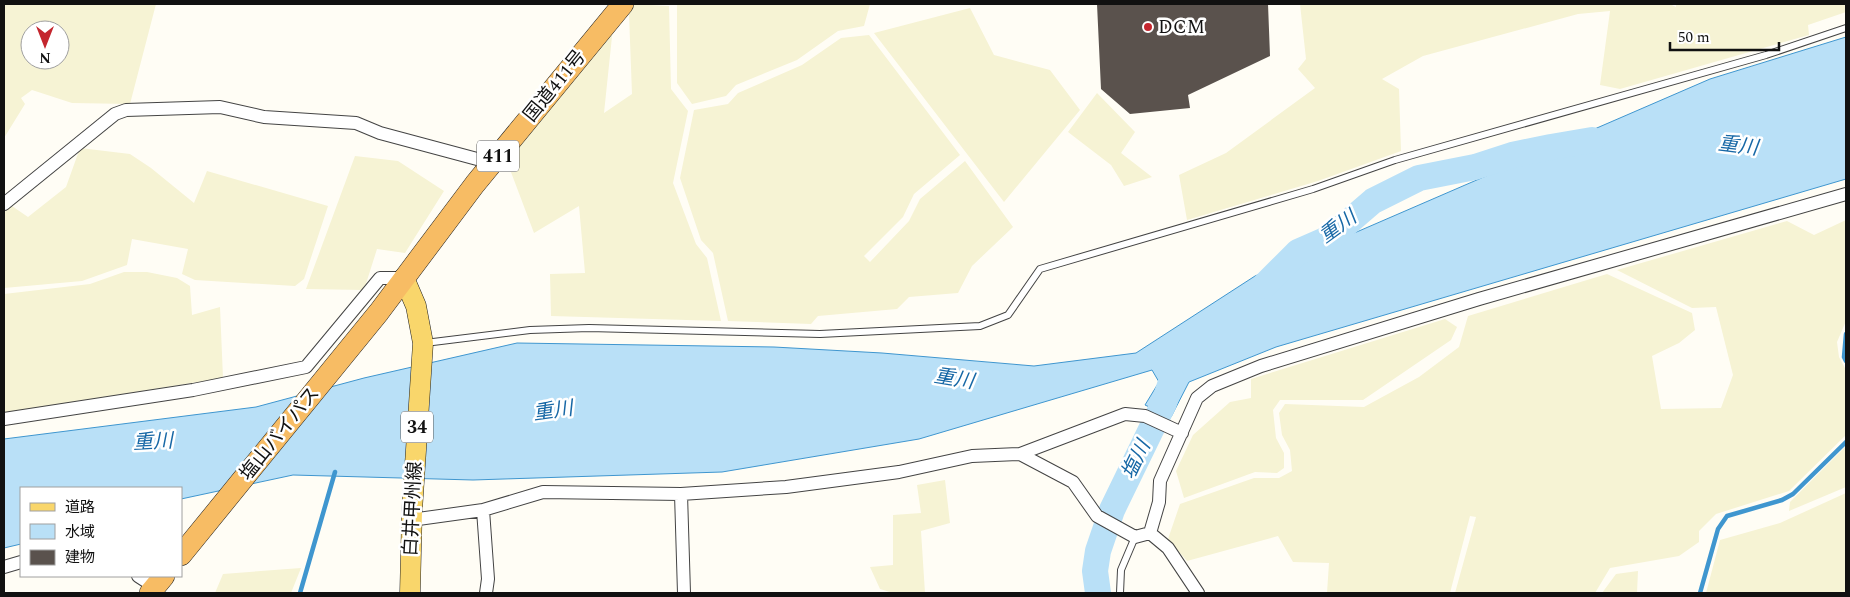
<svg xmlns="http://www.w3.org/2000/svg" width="1850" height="597" viewBox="0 0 1850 597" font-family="Spectral,'Noto Sans JP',serif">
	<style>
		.farmland { fill: #f6f3d4; fill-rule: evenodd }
		.water { fill: #b9e0f7; stroke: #3f96cf }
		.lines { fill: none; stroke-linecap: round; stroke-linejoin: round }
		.stream { stroke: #3f96cf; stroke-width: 4.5 }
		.river { stroke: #b9e0f7; stroke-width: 26 }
		.building { fill: #5a524d }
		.service-casing { stroke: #444; stroke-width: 8 }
		.minor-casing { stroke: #444; stroke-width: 14 }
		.primary-casing { stroke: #222; stroke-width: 21 }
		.trunk-casing { stroke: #222; stroke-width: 22 }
		.service { stroke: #fff; stroke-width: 6 }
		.minor { stroke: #fff; stroke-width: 12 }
		.primary { stroke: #f9d66b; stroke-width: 20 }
		.trunk { stroke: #f7bc64; stroke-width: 21 }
		.poi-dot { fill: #c4262e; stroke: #fff; stroke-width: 2 }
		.labels { text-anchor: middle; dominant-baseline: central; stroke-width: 5; stroke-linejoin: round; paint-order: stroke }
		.shield { fill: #fff; stroke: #585858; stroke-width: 1 }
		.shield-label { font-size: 18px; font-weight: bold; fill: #111 }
		.poi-label { font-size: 19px; fill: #111; stroke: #fff; text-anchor: start }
		.street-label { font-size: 19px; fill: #111; stroke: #fff }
		.water-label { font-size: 20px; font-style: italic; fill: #1768a6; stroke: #fff }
	</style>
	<rect width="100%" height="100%" fill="#fffdf5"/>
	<path class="farmland" d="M4,4H156L130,104L72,103L32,90L21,98L25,104L4,138ZM30,30H60V60H30Z
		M633,4L669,6L671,89L688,111L673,183L696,244L707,258L721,321L551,316L550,274L585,273L579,206L534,233L506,159L613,27L604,113L632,94L629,14Z
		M677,4H870L864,26L838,31L797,60L736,85L726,96L692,104L677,83Z
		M1300,4H1670L1676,7V4H1846V12L1808,25L1809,35L1620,89L1600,85L1610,11L1578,14L1423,56L1382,79L1399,89L1401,151L1318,181L1187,220L1179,175L1226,153L1315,88L1298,69L1306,59Z
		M970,8L994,55L1050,70L1080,110L1004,202L874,33Z
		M869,35L960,155L914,194L903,217L864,256L870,262L909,221L920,199L965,161L1013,227L972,266L958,293L909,297L897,309L818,316L811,324L728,321L713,253L701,240L680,178L694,110L728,104L738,93L802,65L841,38Z
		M1097,93L1135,132L1121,153L1152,177L1124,186L1111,165L1068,132Z
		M80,148L130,154L151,168L194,203L207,171L328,206L304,279L295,286L195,280L182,274L188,249L132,239L127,265L82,281L4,288V208L9,204L28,217L66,187Z
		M355,156L398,161L444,191L405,253L377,249L364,290L306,289Z
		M1846,220V321L1837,342L1839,357L1846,370V435L1789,491L1716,514L1699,531V542L1679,556L1610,568L1595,593H1455L1476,517L1470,516L1450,593H1327L1329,563L1293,562L1278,536L1187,561L1168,539L1180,504L1254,478H1279L1292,471L1290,450L1282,435L1279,413L1285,404L1364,407L1419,377L1459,347L1468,316L1607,274L1692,313L1695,330L1679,343L1652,356L1661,409L1721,408L1733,375L1716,307L1692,308L1617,270L1787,221L1814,235Z
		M124,272H147L177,278L190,286L192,315L220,307L223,378L4,413V294L90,284Z
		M1445,319L1457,327L1451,340L1363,400H1280L1273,410L1276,438L1284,453V468L1277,473L1255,472L1184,498L1176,471L1193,435L1230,402L1251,398V379Z
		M1846,446V487L1789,511L1790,502Z
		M945,480L950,523L921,531L925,593H893L880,589L870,567L893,565V515L921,513L917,485Z
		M1846,493V593H1706L1720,540L1780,523Z
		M301,568L291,593H215L223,574Z
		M1638,571L1637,593H1602L1616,574Z"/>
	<path class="water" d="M1846,37V179L1276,347L1189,382L1171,417L1145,405L1159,382L1152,370L919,439L722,472L473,480L293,475L181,499V488H21V544L4,548V439L256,407L364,378L517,343L774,347L882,353L1034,366L1136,353L1255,276L1710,79Z"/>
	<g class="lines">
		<path class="stream" d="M1846,334L1844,357L1846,361
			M300,593L335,472
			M1700,593L1718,529L1727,516L1782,500L1793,494L1846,442"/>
		<path class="river" d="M1264,286L1298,252L1330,238L1373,201L1419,178L1475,167L1512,155L1551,147L1592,140
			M1098,593L1095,571L1098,551L1112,510L1164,403L1172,379"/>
	</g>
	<path class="building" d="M1097,4H1268L1270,56L1188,95L1190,108L1130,114L1101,89Z"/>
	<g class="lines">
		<g class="service-casing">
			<path id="service" d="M425,343L530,330L589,328L820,334L980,326L1008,315L1040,269L1313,189L1395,160L1766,55L1846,28
				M1120,593L1121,570L1135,537"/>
		</g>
		<g class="minor-casing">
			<path id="minor" d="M4,204L115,114L126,110L220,107L264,117L356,123L380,133L492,163
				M4,419L193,390L306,367L380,278H404
				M1020,454L1125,414L1145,416L1182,433
				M681,494L684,593
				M411,520L483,510
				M1150,533L1159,502L1160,481L1197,398L1212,386L1261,366L1479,299L1846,194
				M4,567L21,562
				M138,576L155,587
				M486,593L488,579L483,510L543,492L681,494L786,487L899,472L972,456L1020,454L1073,482L1097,516L1135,537L1150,533L1168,548L1198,593"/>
		</g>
		<g class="primary-casing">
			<path id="primary" d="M404,278L416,306L423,343L412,511L410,593"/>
		</g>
		<g class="trunk-casing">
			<path id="trunk" d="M181,555L379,312L475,184L623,4
				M150,593L164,576"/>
		</g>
		<use href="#service" class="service"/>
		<use href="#minor" class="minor"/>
		<use href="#primary" class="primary"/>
		<use href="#trunk" class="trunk"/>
	</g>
	<circle class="poi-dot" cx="1148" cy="27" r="5"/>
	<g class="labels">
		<g class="shield">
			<rect x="477" y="140.5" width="42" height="31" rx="4"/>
			<rect x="401" y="411.5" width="32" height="31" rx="4"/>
		</g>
		<g class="shield-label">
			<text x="498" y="156">411</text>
			<text x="417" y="427">34</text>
		</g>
		<g class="poi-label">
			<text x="1158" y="27">DCM</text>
		</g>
		<g class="street-label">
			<text transform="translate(555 86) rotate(-51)">国道411号</text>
			<text transform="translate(280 434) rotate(-51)">塩山バイパス</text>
			<text transform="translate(413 509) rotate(-87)">白井甲州線</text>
		</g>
		<g class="water-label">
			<text transform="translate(1738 146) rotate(7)">重川</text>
			<text transform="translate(1338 227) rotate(-36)">重川</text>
			<text transform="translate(954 379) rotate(9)">重川</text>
			<text transform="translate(553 411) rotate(-8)">重川</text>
			<text transform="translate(153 442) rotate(-3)">重川</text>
			<text transform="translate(1136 460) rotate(-64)">塩川</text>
		</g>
	</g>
	<rect width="1850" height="597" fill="none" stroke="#111111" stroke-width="10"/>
	<rect x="20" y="487" width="162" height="90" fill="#ffffff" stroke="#a0a0a0"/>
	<rect x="30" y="503" width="25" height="8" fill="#f9d66b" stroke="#a0a0a0"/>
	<text x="65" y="512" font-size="15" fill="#111111">道路</text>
	<rect x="30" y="524" width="25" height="15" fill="#b9e0f7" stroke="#a0a0a0"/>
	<text x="65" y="537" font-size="15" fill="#111111">水域</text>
	<rect x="30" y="550" width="25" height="15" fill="#5a524d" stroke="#a0a0a0"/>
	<text x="65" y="562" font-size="15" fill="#111111">建物</text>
	<g transform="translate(45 45) rotate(180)"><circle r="24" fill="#ffffff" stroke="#a0a0a0"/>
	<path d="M0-4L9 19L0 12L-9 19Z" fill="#c4262e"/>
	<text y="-8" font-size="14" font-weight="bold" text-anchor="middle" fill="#111111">N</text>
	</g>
	<path d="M1670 42v8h109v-8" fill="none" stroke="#111111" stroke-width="2.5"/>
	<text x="1678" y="42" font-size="15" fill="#111111" stroke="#ffffff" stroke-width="4" paint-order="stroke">50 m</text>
</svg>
